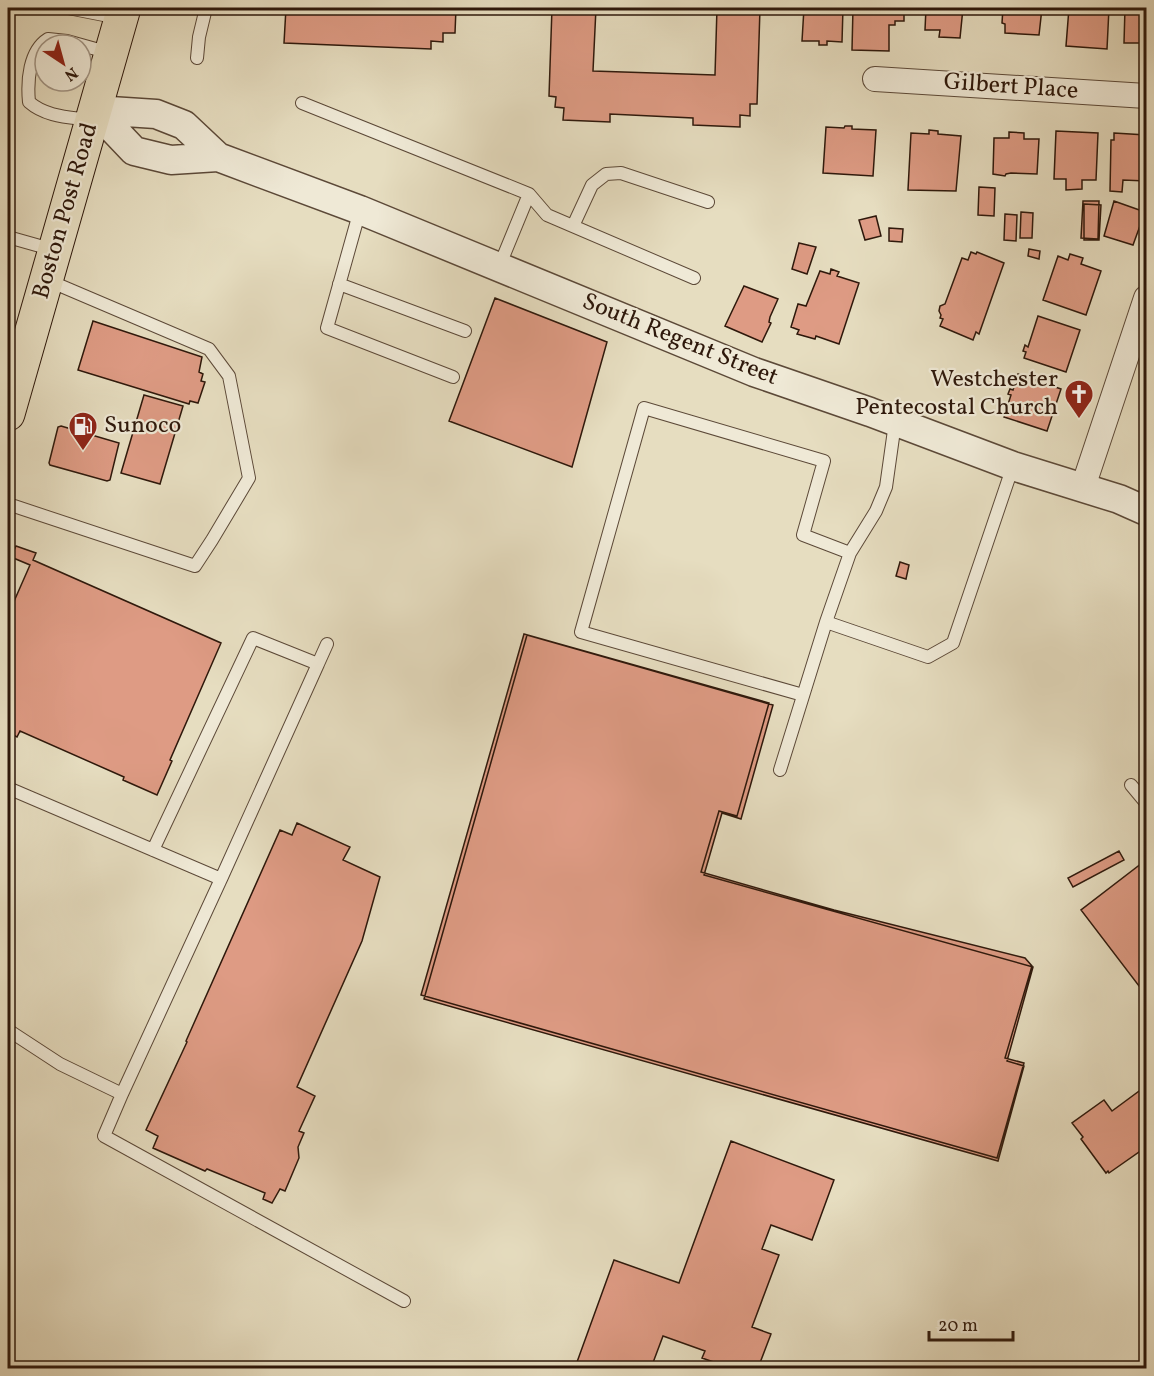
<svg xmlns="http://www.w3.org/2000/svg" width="1154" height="1376" viewBox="0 0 1154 1376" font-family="Vollkorn,serif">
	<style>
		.building { fill: #de9b84; stroke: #2e180b; stroke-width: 1.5 }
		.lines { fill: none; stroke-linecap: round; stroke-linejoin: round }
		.service-casing { stroke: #5c4938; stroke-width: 14 }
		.minor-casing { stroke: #5c4938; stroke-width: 26 }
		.tertiary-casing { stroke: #5c4938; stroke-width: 31 }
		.primary-casing { stroke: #2e180b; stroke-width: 35 }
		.service { stroke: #efe9d6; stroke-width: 12 }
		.minor { stroke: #efe9d6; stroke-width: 24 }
		.tertiary { stroke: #efe9d6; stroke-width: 28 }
		.primary { stroke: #e6ddc0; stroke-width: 33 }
		.labels { text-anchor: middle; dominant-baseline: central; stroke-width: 4.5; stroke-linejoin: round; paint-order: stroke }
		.street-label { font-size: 24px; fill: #2e180b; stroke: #efe9d6 }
		.poi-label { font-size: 24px; fill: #2e180b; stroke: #efe9d6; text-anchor: end }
	</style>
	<rect width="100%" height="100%" fill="#e6ddc0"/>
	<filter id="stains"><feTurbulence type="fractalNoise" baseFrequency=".00333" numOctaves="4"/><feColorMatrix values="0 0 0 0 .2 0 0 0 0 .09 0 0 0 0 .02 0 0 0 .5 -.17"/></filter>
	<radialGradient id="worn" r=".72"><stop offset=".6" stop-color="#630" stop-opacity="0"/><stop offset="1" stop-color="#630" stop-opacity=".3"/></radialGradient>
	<path class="building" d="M286,8H456L455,33H443V42L431,41V49L284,43Z
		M552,8H596L593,71L715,75L717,8H760L757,104H750V116L740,115V127L693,125V118L610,114V122L563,120L564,108L555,107L556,97L549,96Z
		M804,8H843L842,42L827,41V45H819V41H802Z
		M853,8H904V21H895V25H889V51L852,50Z
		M926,8H963L960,38L939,37L940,30H925Z
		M1003,8H1042L1039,35L1005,33V24L1002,23Z
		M1069,8H1109L1107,49L1066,46Z
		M1125,8H1146V43H1124Z
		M8,32L13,33L8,59Z
		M845,126H852V129L876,130L873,176L823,173L826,127L844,128Z
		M929,130L938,131V134L961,136L956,191L908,190L911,133L929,134Z
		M1056,131L1098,133L1096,180H1082V189L1066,190V179H1054Z
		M1009,132L1024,133V139H1039L1037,174L1011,173L1006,174L1005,176L993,174L994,138H1009Z
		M1114,133L1146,135V181L1123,180L1122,192L1110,191L1111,140H1114Z
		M979,187L995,188L994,216L978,215Z
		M1083,201H1099L1098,239L1081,238Z
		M1114,201L1145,212L1133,245L1104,236Z
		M1084,204L1101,205L1099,240H1084Z
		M1021,212L1033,213L1032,238H1020Z
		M1005,214L1017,215L1016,241L1004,240Z
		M876,216L881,236L865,240L859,220Z
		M889,228L903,229L902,242L889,241Z
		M799,243L816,247L807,274L792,269Z
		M1029,249L1040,251L1039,259L1028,256Z
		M971,252L976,254L977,252L1004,263L979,334L976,332L973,340L940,326L943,319L940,318L941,315L939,311L940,306L945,304L962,258L968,260Z
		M1070,254L1083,258L1081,264L1101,271L1086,315L1043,300L1058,256L1068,260Z
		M831,269L839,272L837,276L859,283L839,344L816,336L815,339L797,334L799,330L791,327L798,304L806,306L820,271L830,274Z
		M744,286L778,299L770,317L769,322L771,323L762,342L725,326Z
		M495,298L607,342L572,467L449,421Z
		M1038,316L1080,330L1066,372L1024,358L1026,352L1023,351L1025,345L1028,347Z
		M93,321L202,357L199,372L203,374L201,381L205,382L198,403L190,401L189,404L78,370Z
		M1018,374L1061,389L1047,431L1004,417L1011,395L1008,394L1010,389L1013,390Z
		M144,395L183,406L160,484L121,473Z
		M61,426L119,443L110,480L107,481L50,465L49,463L58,427Z
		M16,546L36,553L33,560L221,643L170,760L172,761L157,795L123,780L124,777L20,731L17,737L8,732V615L30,565L11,557Z
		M900,562L909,565L906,579L896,576Z
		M524,634L769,703L737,816L719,811L701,872L834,910L1025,958L1032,966L1005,1058L1024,1063L997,1158L421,995Z
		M527,635L773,705L741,819L722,813L704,875L1033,967L1007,1061L1024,1066L998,1161L424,999Z
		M297,823L350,847L343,860L380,877L362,941L297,1087L315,1096L299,1131L304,1133L298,1147L299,1158L285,1191L280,1189L272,1203L263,1199L265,1193L207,1169L205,1171L153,1148L158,1136L146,1130L187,1042L186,1041L280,830L292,835Z
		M1119,851L1124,860L1073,887L1068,878Z
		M1146,860V980L1139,986L1081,910Z
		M1146,1086V1147L1109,1173L1108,1171L1106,1173L1081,1139L1083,1137L1072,1123L1104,1100L1112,1111Z
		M731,1141L834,1180L812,1240L771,1225L762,1249L779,1255L752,1327L771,1334L758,1368H731L702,1358L705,1351L663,1336L651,1368H594L577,1362L614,1260L679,1283Z"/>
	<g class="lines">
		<g class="service-casing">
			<path id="service" d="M68,8L119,18
				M197,58L199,37L206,8
				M302,103L529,194L547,215L694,278
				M90,120C69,117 46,117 29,102C27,81 29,51 48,39L67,41L110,53
				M360,210L327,328L453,377
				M573,226L592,185L606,174L621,173L708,202
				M8,237L54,250
				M499,267L529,194
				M339,284L465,331
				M8,504L195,566L212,540L249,478L229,376L209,349L47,280
				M850,553L876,511L886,487L895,423
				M318,664L327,644
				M803,695L581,632L644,408L824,461L803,535L850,553L826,622L928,657L953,643L1013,466
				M780,770L826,622
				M1131,785L1146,803
				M8,788L221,879L122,1094L60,1064L8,1030
				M153,850L253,638L318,664L221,879
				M122,1094L104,1136L404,1301"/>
		</g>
		<g class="minor-casing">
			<path id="minor" d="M875,79L1146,96
				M1083,487L1146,298"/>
		</g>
		<g class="tertiary-casing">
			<path id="tertiary" d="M95,110L156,114L184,125L218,157L171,160L134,151Z
				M218,157L360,210L754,372L870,412L1013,466L1119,499L1146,511"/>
		</g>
		<g class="primary-casing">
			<path id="primary" d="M8,414L124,8"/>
		</g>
		<use href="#service" class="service"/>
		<use href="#minor" class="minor"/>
		<use href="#tertiary" class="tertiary"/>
		<use href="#primary" class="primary"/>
	</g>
	<defs>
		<g id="church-pin" transform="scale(1.5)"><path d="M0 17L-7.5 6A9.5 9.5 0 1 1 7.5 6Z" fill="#8f2418" stroke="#efe9d6"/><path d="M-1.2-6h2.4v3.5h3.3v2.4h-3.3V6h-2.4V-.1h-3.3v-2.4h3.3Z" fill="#fff"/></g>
		<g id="fuel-pin" transform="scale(1.5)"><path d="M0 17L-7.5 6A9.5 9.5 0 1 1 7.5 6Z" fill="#8f2418" stroke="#efe9d6"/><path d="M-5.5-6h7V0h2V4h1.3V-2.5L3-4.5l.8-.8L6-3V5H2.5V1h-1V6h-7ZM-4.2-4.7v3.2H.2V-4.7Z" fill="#fff"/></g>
	</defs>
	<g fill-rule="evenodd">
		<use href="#church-pin" x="1079" y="394"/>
		<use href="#fuel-pin" x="83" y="426"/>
	</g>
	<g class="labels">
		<g class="street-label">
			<text transform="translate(1011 87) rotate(4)">Gilbert Place</text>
			<text transform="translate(66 211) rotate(-74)">Boston Post Road</text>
			<text transform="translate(680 340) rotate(22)">South Regent Street</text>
		</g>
		<g class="poi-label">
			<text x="1058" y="380">Westchester<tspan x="1058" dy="28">Pentecostal Church</tspan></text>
			<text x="104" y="426" text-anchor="start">Sunoco</text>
		</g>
	</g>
	<rect width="1154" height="1376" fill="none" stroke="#e6ddc0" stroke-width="30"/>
	<rect x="9" y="9" width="1136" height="1358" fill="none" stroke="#2e180b" stroke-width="3"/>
	<rect x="15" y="15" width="1124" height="1346" fill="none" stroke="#2e180b" stroke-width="1.5"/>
	<g transform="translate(63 63) rotate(144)"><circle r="28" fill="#efe9d6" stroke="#a29585" stroke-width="1.5"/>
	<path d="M0-4.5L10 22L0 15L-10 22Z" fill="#8f2418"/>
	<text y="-9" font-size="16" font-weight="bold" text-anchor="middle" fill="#2e180b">N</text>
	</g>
	<path d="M929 1331v9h84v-9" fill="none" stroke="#2e180b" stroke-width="3"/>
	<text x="938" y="1331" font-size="18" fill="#2e180b" stroke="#efe9d6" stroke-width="4.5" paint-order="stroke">20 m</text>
	<rect width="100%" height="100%" filter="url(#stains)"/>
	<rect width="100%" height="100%" fill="url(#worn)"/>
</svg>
